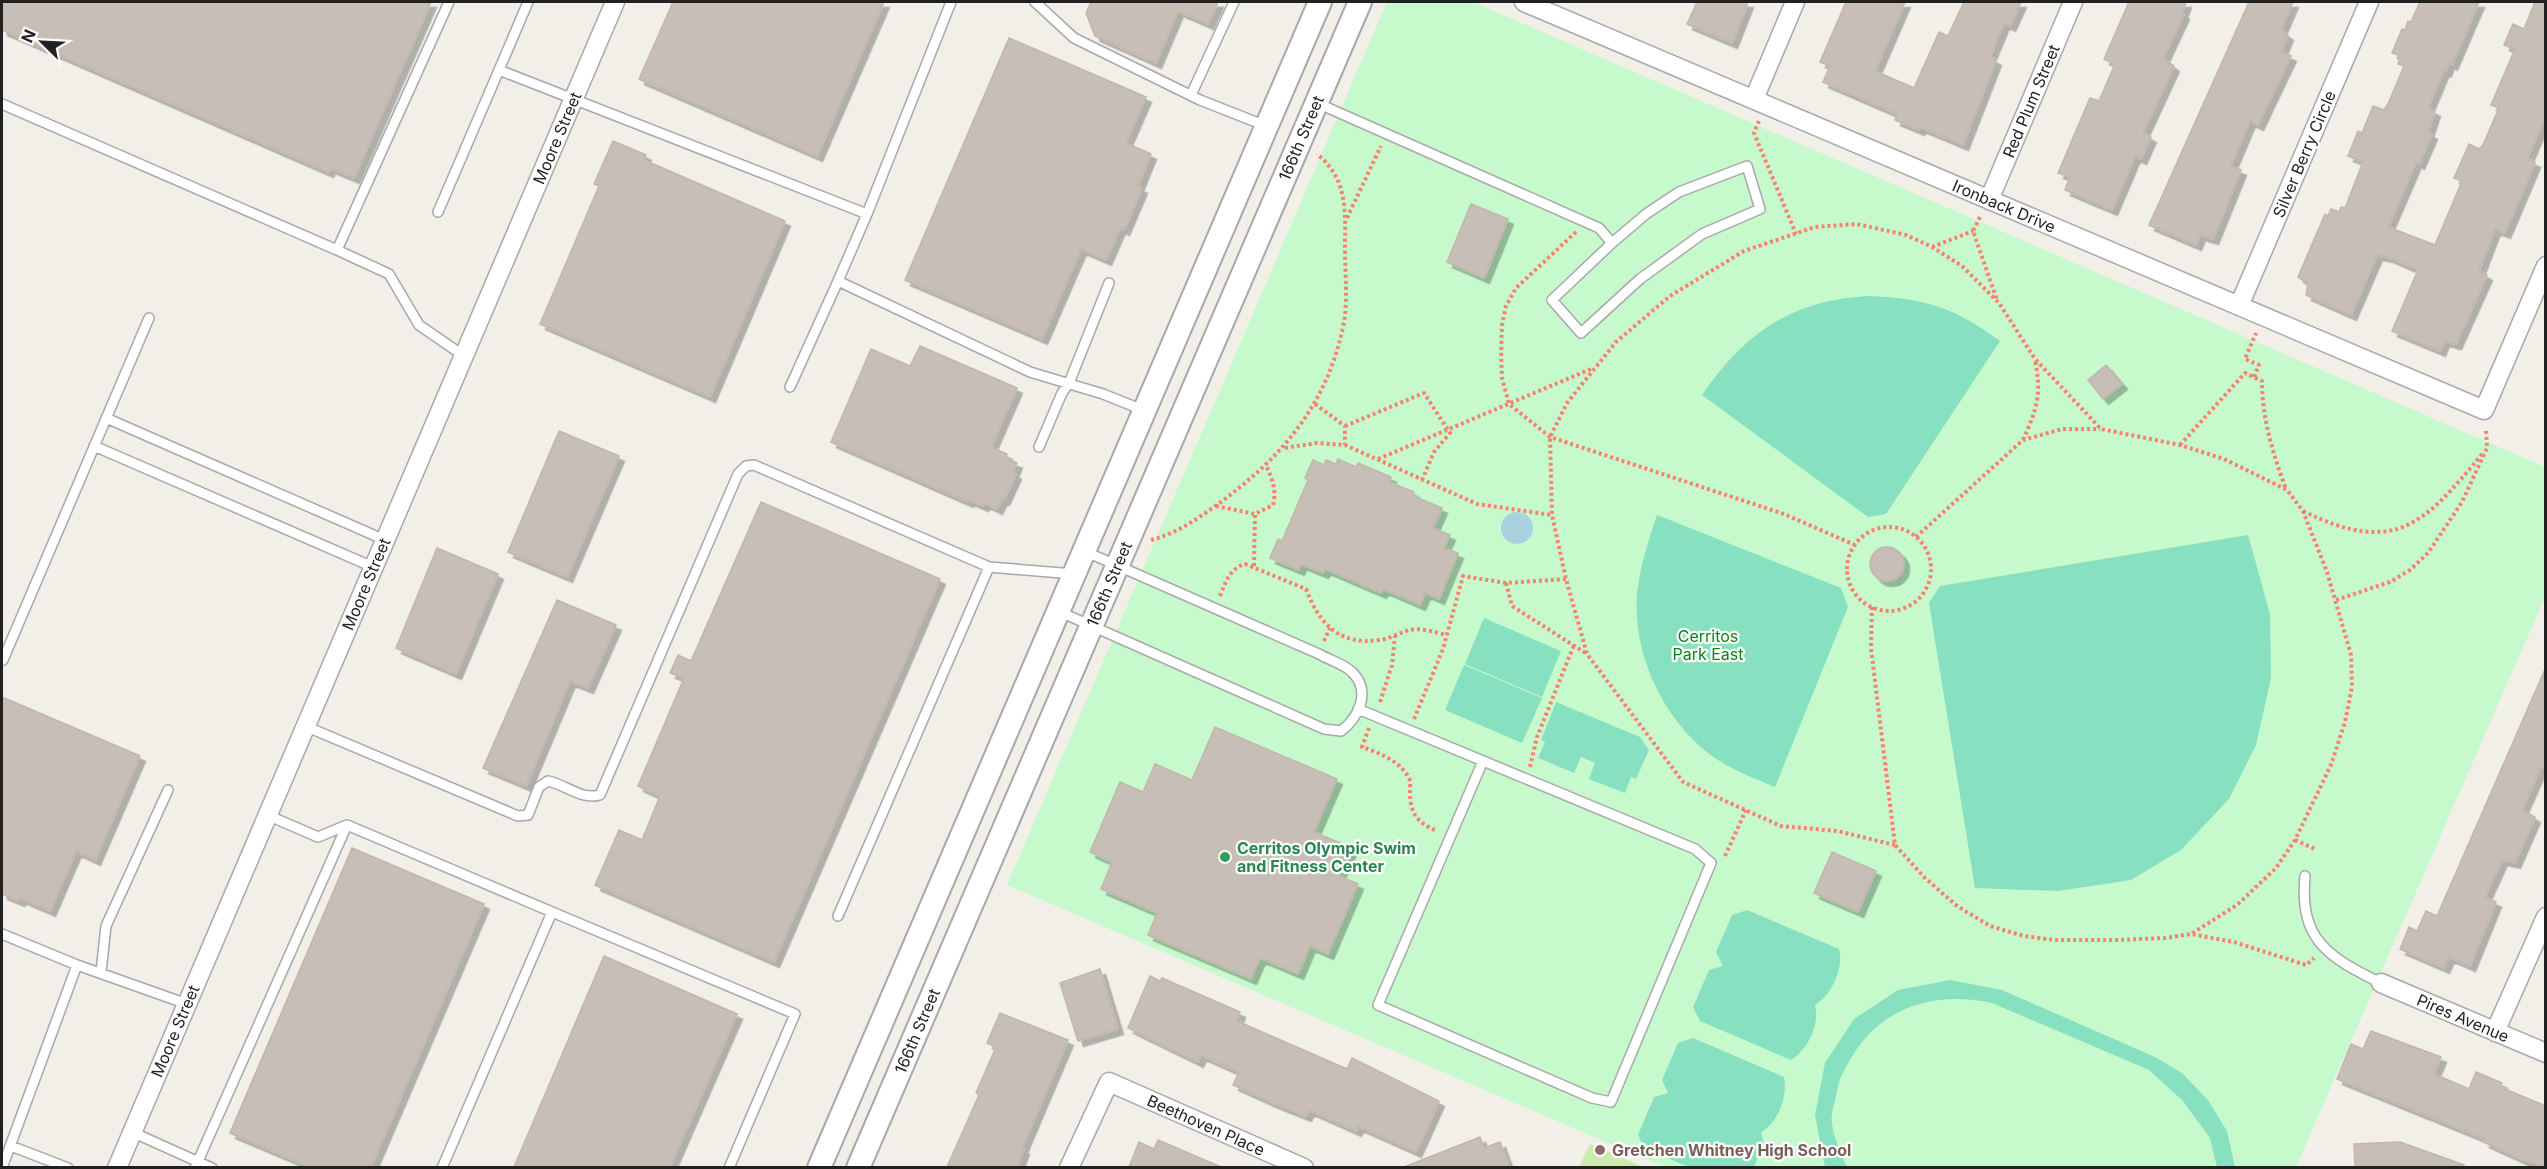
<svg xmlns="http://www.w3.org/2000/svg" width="2547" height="1169" viewBox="0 0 2547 1169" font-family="Inter,sans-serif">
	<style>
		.grass { fill: #cbebaf }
		.park { fill: #c6facc }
		.pitch { fill: #87e0bf }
		.water { fill: #a9d1df }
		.building { fill: #c6beb7; stroke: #c3b6aa; stroke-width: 1.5; filter: url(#shadow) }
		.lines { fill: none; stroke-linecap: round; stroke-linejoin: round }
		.service-casing { stroke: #a8a8a8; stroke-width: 12 }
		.minor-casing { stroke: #a8a8a8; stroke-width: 21 }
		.tertiary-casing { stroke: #a8a8a8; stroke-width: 26 }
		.path { stroke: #fa8170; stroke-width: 4; stroke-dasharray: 3 3; stroke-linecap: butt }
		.service { stroke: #fff; stroke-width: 9 }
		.minor { stroke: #fff; stroke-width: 18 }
		.tertiary { stroke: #fff; stroke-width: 22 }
		.leisure-dot { fill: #2e9e5b; stroke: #fff; stroke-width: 2 }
		.education-dot { fill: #8d6e63; stroke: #fff; stroke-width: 2 }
		.labels { text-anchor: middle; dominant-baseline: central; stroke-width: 4.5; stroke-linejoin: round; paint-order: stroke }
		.street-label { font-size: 16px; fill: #212121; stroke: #fff }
		.park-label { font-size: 16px; fill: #0c8318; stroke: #fff }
		.leisure-label { font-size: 16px; font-weight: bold; fill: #27864d; stroke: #fff; text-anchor: start }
		.education-label { font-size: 16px; font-weight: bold; fill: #785e54; stroke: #fff; text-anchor: start }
	</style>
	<defs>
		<filter id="shadow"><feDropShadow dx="5.5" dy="5.5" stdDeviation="0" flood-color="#0004"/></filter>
	</defs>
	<rect width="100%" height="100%" fill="#f1efe8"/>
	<path class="grass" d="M1590,1144L1644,1167H1579Z"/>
	<path class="park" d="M1387,2H1473L2545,467V597L2296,1167H1664L1007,885Z"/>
	<path class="pitch" d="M1867,296C1924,298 1954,307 2000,341L1886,514L1868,517L1702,395C1745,333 1790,301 1867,296Z
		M1657,515L1841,588L1848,607L1775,787C1756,779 1735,771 1718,760C1666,726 1632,656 1637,594C1640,567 1648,541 1657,515Z
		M2248,535L2270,614L2271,678L2256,745L2229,799L2181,850L2131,880L2058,891L1975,888L1929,603L1940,586Z
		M1484,618L1561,651L1542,697L1465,664Z
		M1464,665L1542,698L1522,743L1445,710Z
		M1556,702L1640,737L1649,750L1636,779L1631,777L1625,793L1589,779L1595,763L1581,757L1574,773L1538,758L1545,742L1541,740Z
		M1747,910L1839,949C1844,968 1832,995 1815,1005C1820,1024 1808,1050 1791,1060L1700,1021L1693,1007L1709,970L1723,966L1716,952L1732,915Z
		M1950,980L2002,990L2155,1057L2182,1073L2208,1100L2227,1131L2235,1167H2217L2210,1138L2183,1101L2149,1070L1992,1003C1937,991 1884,1005 1853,1055C1845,1068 1839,1078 1837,1092C1835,1102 1830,1115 1832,1124C1834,1138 1841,1155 1847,1167H1825L1815,1115L1825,1063L1854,1019L1898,990Z
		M1693,1038L1784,1077C1788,1096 1778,1123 1761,1132L1764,1144L1754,1167H1689L1645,1149L1638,1135L1654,1097L1668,1093L1662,1080L1678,1043Z"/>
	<path class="water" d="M1501 528a16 16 0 1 1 32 0a16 16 0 1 1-32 0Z"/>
	<path class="building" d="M2,2H431L354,178L330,168L328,172L2,30Z
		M673,2H884L817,156L639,79Z
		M1091,2H1218L1208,24L1178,11L1156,63L1095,36L1086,13Z
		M1697,2H1748L1732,43L1687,24Z
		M1846,2H1905L1875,71L1914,88L1939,32L1948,36L1964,2H2021L2010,26L2004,23L1990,57L1996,60L1963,145L1920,127L1919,130L1895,120L1897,114L1823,82L1830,66L1820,62Z
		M2129,2H2186L2182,13L2184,14L2163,59L2174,66L2143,133L2151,137L2141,159L2135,156L2112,210L2065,190L2070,177L2058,173L2090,98L2099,101L2115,64L2104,59Z
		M2249,2H2293L2281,30L2288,35L2281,52L2291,56L2258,125L2250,121L2231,166L2241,170L2213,239L2200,235L2196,245L2149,225Z
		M2420,2H2479L2452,65L2449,63L2446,71L2444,70L2428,108L2435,111L2428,132L2432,134L2419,164L2416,162L2388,227L2435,245L2462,181L2454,178L2469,144L2479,149L2483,145L2499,108L2491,105L2515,49L2504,45L2513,24L2524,29L2535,2H2546V115L2527,159L2535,162L2534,165L2505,233L2495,229L2479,271L2487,275L2456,344L2444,341L2440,351L2392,331L2418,270L2388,257L2377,255L2351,315L2306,295L2308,284L2298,277L2325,214L2328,216L2331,209L2339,212L2341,207L2345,208L2363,162L2348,156L2358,131L2362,133L2373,106L2384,110L2388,104L2404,66L2398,64L2401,56L2392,53L2402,29L2405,30L2408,21L2411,22Z
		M1009,38L1146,97L1126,143L1151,154L1138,186L1142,188L1124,230L1120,228L1106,260L1081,249L1042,339L905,280Z
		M613,141L646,155L644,160L785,221L710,397L540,324L599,186L594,184Z
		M1471,204L1508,219L1484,278L1447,262Z
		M920,346L1017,388L991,447L1007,454L1005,458L1017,463L1013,472L1016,474L1004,500L1002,499L997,509L985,503L983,506L969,500L968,502L831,442L871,349L910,366Z
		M2106,365L2122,384L2103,399L2088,380Z
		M559,431L619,456L567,577L508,552Z
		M1338,459L1356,467L1358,463L1391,477L1389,482L1414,492L1413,496L1442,508L1433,528L1450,535L1444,548L1458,553L1439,599L1425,593L1420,605L1383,589L1381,593L1325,569L1323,573L1301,564L1299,570L1270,558L1278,539L1282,541L1308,480L1305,478L1313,460L1324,465L1326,460L1336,464Z
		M761,502L940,579L774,962L595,885L619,830L642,840L660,796L638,786L684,678L670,673L678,655L691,661Z
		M1870 564a17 17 0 1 1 34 0a17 17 0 1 1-34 0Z
		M437,548L498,574L456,674L396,648Z
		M557,600L616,625L588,688L570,681L526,786L483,768Z
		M2546,667V769L2541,767L2522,810L2535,817L2515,863L2502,860L2485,897L2496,902L2470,966L2449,957L2444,968L2400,949L2409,927L2417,931L2426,911L2437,916Z
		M2,697L140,756L95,860L76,851L50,911L20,898L19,901L2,894Z
		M1215,727L1337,779L1314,832L1352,848L1339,876L1358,884L1328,954L1310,946L1298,974L1260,958L1251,979L1148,935L1157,913L1101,889L1112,862L1090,852L1120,782L1143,792L1155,764L1192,780Z
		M352,848L484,904L371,1167H310L230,1133Z
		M1832,852L1876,871L1858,912L1814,893Z
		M604,956L737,1014L670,1167H514Z
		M1100,969L1118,1029L1078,1041L1060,983Z
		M1150,976L1160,981L1162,978L1240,1012L1237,1021L1347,1069L1352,1058L1439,1101L1416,1152L1358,1126L1356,1131L1309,1110L1306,1116L1273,1103L1233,1085L1239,1072L1201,1055L1198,1062L1128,1028Z
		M1000,1013L1068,1040L1022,1148L1024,1149L1017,1167H947L979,1095L976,1093L996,1047L987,1043Z
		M2371,1031L2441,1057L2434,1074L2469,1089L2476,1072L2502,1083L2500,1087L2546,1106V1167L2523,1160L2484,1142L2485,1139L2337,1079L2351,1044L2363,1049Z
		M1480,1137L1484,1148L1500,1142L1509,1167H1404Z
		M1158,1140L1221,1167H1129L1139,1142L1154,1149Z
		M2400,1142L2464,1165L2463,1167H2355L2354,1144Z"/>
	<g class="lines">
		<g class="service-casing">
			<path id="service" d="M528,2L499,70L867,214L838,281L1030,372L1103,394L1143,410
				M1035,2L1074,38L1200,100L1266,126
				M1191,95L1234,2
				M1317,103L1599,228L1612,243L1552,300L1581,333L1640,279L1702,234L1760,209L1747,166L1679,192L1646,214L1612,243
				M2,104L337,250L449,2
				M438,212L499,70
				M867,214L951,2
				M337,250L389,274L419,325L464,356
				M790,387L838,281
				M106,418L385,540
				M94,446L373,567
				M1039,447L1062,393L1069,383L1109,283
				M1058,611L1324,729L1341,731C1359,717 1371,692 1353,673C1345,664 1329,660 1319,654L1084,551
				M3,660L149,318
				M1358,709L1695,849L1711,863L1611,1102L1592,1098L1378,1005L1483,761
				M305,726L518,816L528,815L539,787L548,781C567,785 580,800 600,795L738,474L746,466L754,465L989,567L1074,574
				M267,815L318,837L347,825L552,912L442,1168
				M2305,876C2299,940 2328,957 2381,983
				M552,912L795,1014L729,1168
				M838,916L989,567
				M2,934L77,965L187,1004
				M101,972L106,926L168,790
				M132,1132L212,1168
				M11,1146L68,1168
				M2,1168L77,965
				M195,1168L347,825"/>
		</g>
		<g class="minor-casing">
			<path id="minor" d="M1524,2L2484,410L2546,266
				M1754,99L1795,2
				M1989,200L2073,2
				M2239,306L2369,2
				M2381,983L2546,1053
				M2495,1032L2546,917
				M117,1168L615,2
				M1069,1168L1109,1082L1304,1168"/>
		</g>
		<g class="tertiary-casing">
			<path id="tertiary" d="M819,1168L1320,2
				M858,1168L1360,2"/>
		</g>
		<path class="path" d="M1759,121L1754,133L1796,234
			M1980,217L1973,231L1997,300
			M1347,218L1381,146
			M1576,232L1516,288L1506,306L1502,325L1501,352L1502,378L1509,404L1550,437L1784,514L1855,545
			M1932,247L1973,231
			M2254,377L2259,365L2245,359L2256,333
			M1315,404L1345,426V445
			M1345,426L1424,393L1450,433L1434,452L1422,480
			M2023,440C2037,408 2042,395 2035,360
			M2180,445L2245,373L2262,381C2262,419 2273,454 2286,489
			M1285,448L1316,443L1345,445L1477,504L1552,515
			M1378,459L1591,369
			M1216,506L1255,514L1273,505C1277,490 1272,479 1266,465
			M2303,511C2396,557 2425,523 2483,453
			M1847 569a42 42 0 1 1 84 0a42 42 0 1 1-84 0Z
			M1916,537L2023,440L2062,429H2100
			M1151,540C1175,534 1194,521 1214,507C1281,459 1328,405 1344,322C1348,299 1345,274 1345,250C1345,213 1349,180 1317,154
			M1254,566L1255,514
			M1506,583L1512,606L1587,654
			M1220,596C1226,582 1229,569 1245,564L1306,589C1319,623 1339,646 1379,640C1390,639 1400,632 1410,630C1420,627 1436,633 1447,635
			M2336,600L2390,582L2410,570L2428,553L2462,502L2487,448L2486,429
			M1872,607L1871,648L1895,845L1925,878L1957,906L1990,926L2024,936L2054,940H2116L2165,938L2191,934L2234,942L2306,965L2314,958
			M1324,641L1330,628
			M1380,702L1392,665L1395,636
			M1414,719L1443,649L1463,576L1506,583L1566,579
			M1369,728L1362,747C1379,753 1399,760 1409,778C1411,782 1410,788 1410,792C1410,814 1418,823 1437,831
			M1530,767L1537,737L1574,645
			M2295,840L2315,849
			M1895,845L1837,831L1781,826L1683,782L1587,654L1566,579L1552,515L1550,437L1567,403L1616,342L1670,296L1744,251L1815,227L1857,224L1906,235L1932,247L1962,266L1999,303L2035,359L2101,429L2180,445L2224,459L2287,490L2303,511L2327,572L2351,655L2352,687L2345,722L2331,765L2295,840L2276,868L2237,905L2191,934
			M1725,856L1746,810"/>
		<use href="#service" class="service"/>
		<use href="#minor" class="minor"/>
		<use href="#tertiary" class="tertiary"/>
	</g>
	<circle class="leisure-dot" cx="1225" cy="857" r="6"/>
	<circle class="education-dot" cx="1600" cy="1150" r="6"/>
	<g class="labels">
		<g class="street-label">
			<text transform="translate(2031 101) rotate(-67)">Red Plum Street</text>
			<text transform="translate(557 138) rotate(-67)">Moore Street</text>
			<text transform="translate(1301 138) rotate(-67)">166th Street</text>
			<text transform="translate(2304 154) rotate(-67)">Silver Berry Circle</text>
			<text transform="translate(2004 206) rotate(23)">Ironback Drive</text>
			<text transform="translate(366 584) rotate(-67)">Moore Street</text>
			<text transform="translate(1109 584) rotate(-67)">166th Street</text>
			<text transform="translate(2463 1018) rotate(23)">Pires Avenue</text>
			<text transform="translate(175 1031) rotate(-67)">Moore Street</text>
			<text transform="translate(917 1031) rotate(-67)">166th Street</text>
			<text transform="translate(1206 1125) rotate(24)">Beethoven Place</text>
		</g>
		<g class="park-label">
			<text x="1708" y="636">Cerritos<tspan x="1708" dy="18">Park East</tspan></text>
		</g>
		<g class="leisure-label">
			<text x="1237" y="848">Cerritos Olympic Swim<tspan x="1237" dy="18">and Fitness Center</tspan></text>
		</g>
		<g class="education-label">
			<text x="1612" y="1150">Gretchen Whitney High School</text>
		</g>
	</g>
	<rect width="2547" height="1169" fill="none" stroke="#212121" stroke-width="6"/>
	<g transform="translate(42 42) rotate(294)" stroke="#ffffff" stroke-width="4.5" paint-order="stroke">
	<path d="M0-4.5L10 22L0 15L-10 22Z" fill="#212121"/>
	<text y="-9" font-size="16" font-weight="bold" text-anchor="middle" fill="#212121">N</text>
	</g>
</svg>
